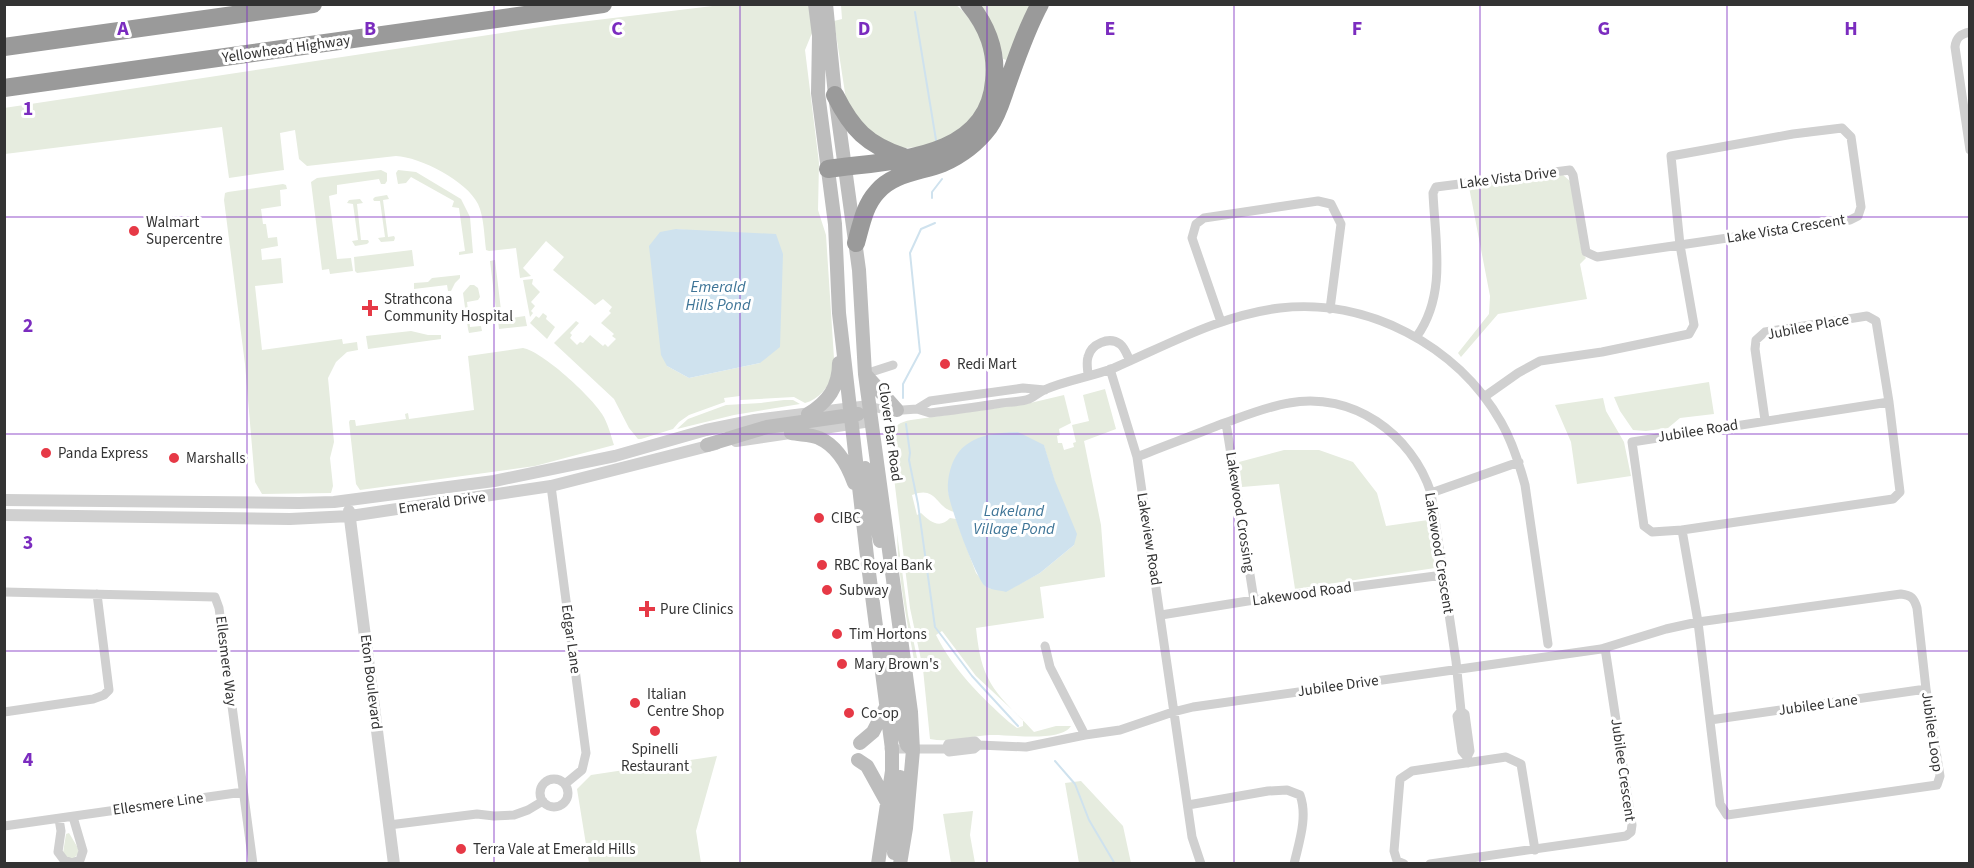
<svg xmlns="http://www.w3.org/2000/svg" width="1974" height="868" viewBox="0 0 1974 868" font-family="'Source Sans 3',sans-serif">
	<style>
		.green { fill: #e6ecdf; fill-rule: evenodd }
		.water { fill: #cfe2ee }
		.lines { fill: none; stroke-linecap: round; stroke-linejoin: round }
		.stream { stroke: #cfe2ee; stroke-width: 2 }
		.minor { stroke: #d0d0d0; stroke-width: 9 }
		.tertiary { stroke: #d0d0d0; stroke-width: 12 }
		.secondary { stroke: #bdbdbd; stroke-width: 14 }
		.motorway { stroke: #9a9a9a; stroke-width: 18 }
		.grid { fill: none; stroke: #7b2cbf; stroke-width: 1.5; stroke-opacity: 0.55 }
		.poi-dot { fill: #e63946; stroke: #fff; stroke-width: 2 }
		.labels { text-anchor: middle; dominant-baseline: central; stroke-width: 6; stroke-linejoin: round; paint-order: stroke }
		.street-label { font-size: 15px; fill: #333; stroke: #fff }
		.poi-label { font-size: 15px; fill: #333; stroke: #fff; text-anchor: start }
		.water-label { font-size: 16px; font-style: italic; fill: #3f7597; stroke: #fff }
		.grid-label { font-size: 20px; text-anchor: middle; font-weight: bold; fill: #7b2cbf; stroke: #fff; stroke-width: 6; stroke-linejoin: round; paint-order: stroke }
	</style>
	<rect width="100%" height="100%" fill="#fff"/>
	<path class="green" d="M721,5H812V33L805,50L819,163L818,210L826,235L835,374C827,387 820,399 805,403L794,397L740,400V396L724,398L725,402L689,415L679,422L673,429L641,439H638L629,428L614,399L554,343L576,321L579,323L570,333L572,335L570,338L577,345L580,342L583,343L590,335L603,346L605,344L608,347L616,339L612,336L614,334L601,323L611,313L609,311L612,307L603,299L595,305L553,270L564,257L546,241L523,268L531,276L520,278L516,248L489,251L486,250C484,235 484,217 478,204C467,181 420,157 396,156L307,166L299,159L295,130L280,133L284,170L229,178L222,127L5,154L4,108L555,25ZM676,229L697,231L760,363L689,378L667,366Z
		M841,5H956C973,18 989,49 988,71C987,86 980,103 977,118L935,146L905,148L881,142L847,106L834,21L842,19Z
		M977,5H1033L1010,61L1003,59L1001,49Z
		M381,170L387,173V181L385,184H381L379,179L337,185V194L329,196L337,259L351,258L353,271L330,274L329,269L322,270L311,182L317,178Z
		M398,170L416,172L461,199L470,217L473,253L459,255V252L465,251L459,208L452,207L454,201L411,177L406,183L398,184L396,173Z
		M1562,174L1571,182L1582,253L1586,258L1580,264L1587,299L1498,314L1461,357L1458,353L1489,314L1490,296L1469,187Z
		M283,184L286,185L287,189L280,190L281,206L261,209L263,224H266L268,238L277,237L278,246L261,249L262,260L281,258L283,283L255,286L262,350L342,339L343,344L357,342L358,350L347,352L336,362L328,378L334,442L330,458L333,486L331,493L262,494L255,482L245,364L224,200L225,193L228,192Z
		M387,195L389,199L383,200L388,237L394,236L395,238L394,241L381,242L378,238L385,237L380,201H374L373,199L375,197Z
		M360,199L363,203L357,204L361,240H368L369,242L367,244L355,246L352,241L358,240L353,204L347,203L349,200Z
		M412,250L414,266L357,273L355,271L354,257Z
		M495,260L501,310H496L490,261Z
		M460,275V278L455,283L451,291H448L447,285L414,289V283L428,282L432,278Z
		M533,279L532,284L540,292L531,302L535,306L531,311L533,313L530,317L523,280Z
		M470,285H474L478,288L480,297L478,300L467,302L470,327L481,326L482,331L469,333L468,329L463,293Z
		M543,313L547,316L546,319L555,327L547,339L530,323L536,316L539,318Z
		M525,316L527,326L499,329L498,320Z
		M411,331L428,335H441V339L368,349L366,336Z
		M523,348C542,351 592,397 602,414C608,423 611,436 614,445L535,466L360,490L356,484L349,422L350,420H355L356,426L406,419L405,414L408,413L409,419L474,410L468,356Z
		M1709,382L1714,414L1680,418L1668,428L1646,431L1633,430L1620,411L1614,397Z
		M1105,389L1116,429L1084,441L1101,525L1105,577L1040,587L1044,618L976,628C978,645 980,663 988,678C998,699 1019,715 1034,732L1056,726H1071C1060,743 1008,734 990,735C970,736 950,743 930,739L923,669L910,608L889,437C893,426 900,422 911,420L1026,404L1064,395L1071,423L1059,429L1060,435L1057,436L1058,443H1062L1064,450L1074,447L1073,443L1076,442L1072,425L1089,421L1083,395ZM1044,446L1074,545L1040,573L1006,591L988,588L976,573L956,519L950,518C940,529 930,522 921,513L917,515L912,495C937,485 935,507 954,512L948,491ZM942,631L976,676L1023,720V726L1017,728L1009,722C981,697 953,669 936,635Z
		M1603,398L1606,411L1624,442L1631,476L1577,484L1571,442L1555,405Z
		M784,400H793L800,404L734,415L677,429L688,419L726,405L761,403Z
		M1284,450H1319L1353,462L1377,493L1386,526L1428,520L1435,568L1295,589L1279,484L1242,487L1239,462Z
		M897,533L908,615L919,667L915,665C907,621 898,578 897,533Z
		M717,756L696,831L701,863H589L577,789L591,775Z
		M1081,781L1123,826L1131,863H1079L1065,783Z
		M973,811L970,835L975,863H951L943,814Z
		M69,833L78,848V854L73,859L66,857L63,853L66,834Z"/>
	<path class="water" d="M676,229L776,234L783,254L780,347L760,363L689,378L667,366L661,355L649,246L660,232Z
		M1018,432L1044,445L1055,481L1077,534L1074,545L1040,573L1006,592C999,590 989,590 984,585C975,575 949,505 948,491C947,475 953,454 966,445C982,433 999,433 1018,432Z"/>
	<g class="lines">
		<path class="stream" d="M915,12L936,140
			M932,198V192L942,179
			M903,398V384L920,352L910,253L921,229L935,223
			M906,424L910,453L909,460L918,504L935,627L972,676L1018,726
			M1055,761L1075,784L1089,820L1115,864"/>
		<path class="minor" d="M1970,32C1960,34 1956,38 1955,47L1970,150
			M1842,128L1851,137L1861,207L1858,216L1850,220L1680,245L1671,156L1793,134Z
			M1221,322L1192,238L1196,224L1204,218L1318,201L1331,204L1341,224L1330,309
			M1417,336C1447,294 1435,241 1433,193L1436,187L1570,170L1573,175L1586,252L1597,257L1680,245L1694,325L1689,334L1602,352L1540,361L1518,373L1484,397
			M1110,369L1137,457L1192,837L1201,864
			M865,374L893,365
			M1088,376C1088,370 1086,363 1088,357C1091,344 1109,336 1120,344C1125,348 1127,355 1130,361
			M869,406L889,411L917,409L930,413C954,410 978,407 1002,403C1010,402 1021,402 1029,399C1034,397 1039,392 1044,390C1066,380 1091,377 1114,368C1167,345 1221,315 1280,308C1367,298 1457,345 1501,422C1512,441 1519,463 1525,485L1548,644
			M917,409L930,401L1023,388L1045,390
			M1765,420L1755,349L1756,340L1765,332L1867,316L1876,321L1889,402L1900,492L1893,499L1682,530L1652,532L1644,526L1632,442L1889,402
			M1226,423L1254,600
			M1137,457C1164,446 1192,436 1219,425C1242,417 1265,407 1289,403C1352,391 1412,434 1431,493L1456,661L1461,711L1465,714L1470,751L1467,757L1468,763
			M551,486L586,753L582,770L565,784
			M1431,493L1519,462
			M4,592L215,597L219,608L253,864
			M1161,615L1254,600L1443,575
			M1045,646L1050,667L1085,735
			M1461,711L1457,716L1462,751L1467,757
			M4,712L93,699L104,695L109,690L97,594
			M1710,720L1926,689
			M889,749H946
			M946,749L948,744L975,741L979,745L1026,747L1085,735L1120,730L1173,712L1193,707L1601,649L1666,629L1698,622L1901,594C1911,595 1914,598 1917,608L1926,689L1940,776L1937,785L1727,815L1720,804L1698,622L1682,530
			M946,749L949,752L974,749L979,745
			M540 793a14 14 0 1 1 28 0a14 14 0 1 1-28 0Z
			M1188,805L1268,791L1287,790L1300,795C1308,817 1299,842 1294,864
			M59,819L61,831L58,852L64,860L72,863L80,860L83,851L73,817
			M389,825L477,814L494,816L514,815L528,810L543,801
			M4,826L243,792
			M1404,864L1397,861L1394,851L1400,779L1412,771L1506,757L1521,764L1535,850
			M1430,864L1626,836L1631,832L1632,825L1605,648"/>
		<path class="tertiary" d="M736,441L871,421
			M4,500L299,503L334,502L494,481L615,456L706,430L755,420L869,406
			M349,511L394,864
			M4,515L290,519L350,516L551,486L716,444"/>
		<path class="secondary" d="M815,4L819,36L818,93L835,224L839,313L868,565L892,749V771L878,864
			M826,4L835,95L859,270L865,374L911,712L913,750L906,828L900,864
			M865,374L897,410
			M808,414C828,402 839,387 839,363
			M791,433C800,435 811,434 819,438C837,446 848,466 854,483
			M707,445L767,427L858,414
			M865,468L880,541
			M887,639L901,728L907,745L913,750
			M860,743L873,732L887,705
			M858,760L867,766L888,804
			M894,853L900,777"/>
		<path class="motorway" d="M4,47L313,4
			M4,88L603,4
			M835,95C852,129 867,145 904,157
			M828,169C888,160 988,162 994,81C997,51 988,27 969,4
			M856,243C861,226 864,206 877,192C893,173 920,172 943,163C961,155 977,143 989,127C998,115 1002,99 1007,85C1017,57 1026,30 1040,4"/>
	</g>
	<path class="grid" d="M247,4V864M494,4V864M740,4V864M987,4V864M1234,4V864M1480,4V864M1727,4V864M4,217H1970M4,434H1970M4,651H1970"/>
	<g class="poi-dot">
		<circle cx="134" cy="231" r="6"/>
		<path d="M367 299h6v6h6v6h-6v6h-6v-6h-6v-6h6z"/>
		<circle cx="945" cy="364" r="6"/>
		<circle cx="46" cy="453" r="6"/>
		<circle cx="174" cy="458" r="6"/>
		<circle cx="819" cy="518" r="6"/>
		<circle cx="822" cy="565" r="6"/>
		<circle cx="827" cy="590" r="6"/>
		<path d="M644 600h6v6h6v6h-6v6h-6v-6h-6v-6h6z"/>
		<circle cx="837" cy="634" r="6"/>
		<circle cx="842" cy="664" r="6"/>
		<circle cx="635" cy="703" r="6"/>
		<circle cx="849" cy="713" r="6"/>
		<circle cx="655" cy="731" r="6"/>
		<circle cx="461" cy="849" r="6"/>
	</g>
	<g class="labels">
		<g class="street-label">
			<text transform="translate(286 49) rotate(-8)">Yellowhead Highway</text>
			<text transform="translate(1508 178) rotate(-7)">Lake Vista Drive</text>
			<text transform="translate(1786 229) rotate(-9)">Lake Vista Crescent</text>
			<text transform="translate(1808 327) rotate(-11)">Jubilee Place</text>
			<text transform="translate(1698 431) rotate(-9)">Jubilee Road</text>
			<text transform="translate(890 432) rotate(82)">Clover Bar Road</text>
			<text transform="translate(442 503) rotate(-8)">Emerald Drive</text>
			<text transform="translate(1240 512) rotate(81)">Lakewood Crossing</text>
			<text transform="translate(1149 539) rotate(81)">Lakeview Road</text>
			<text transform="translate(1439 553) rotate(81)">Lakewood Crescent</text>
			<text transform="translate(1302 594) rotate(-8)">Lakewood Road</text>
			<text transform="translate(571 639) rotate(82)">Edgar Lane</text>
			<text transform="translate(226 661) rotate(83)">Ellesmere Way</text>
			<text transform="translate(371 682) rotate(83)">Eton Boulevard</text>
			<text transform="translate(1338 686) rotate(-8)">Jubilee Drive</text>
			<text transform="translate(1818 705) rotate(-8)">Jubilee Lane</text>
			<text transform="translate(1932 732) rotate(82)">Jubilee Loop</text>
			<text transform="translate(1623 770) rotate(82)">Jubilee Crescent</text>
			<text transform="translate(158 804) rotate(-8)">Ellesmere Line</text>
		</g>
		<g class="poi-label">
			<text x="146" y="222">Walmart<tspan x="146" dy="17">Supercentre</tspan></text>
			<text x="384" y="299">Strathcona<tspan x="384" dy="17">Community Hospital</tspan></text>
			<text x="957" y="364">Redi Mart</text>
			<text x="58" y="453">Panda Express</text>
			<text x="186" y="458">Marshalls</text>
			<text x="831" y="518">CIBC</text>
			<text x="834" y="565">RBC Royal Bank</text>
			<text x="839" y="590">Subway</text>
			<text x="660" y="609">Pure Clinics</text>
			<text x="849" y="634">Tim Hortons</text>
			<text x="854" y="664">Mary Brown's</text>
			<text x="647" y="694">Italian<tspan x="647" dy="17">Centre Shop</tspan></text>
			<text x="861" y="713">Co-op</text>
			<text x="655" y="749" text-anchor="middle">Spinelli<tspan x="655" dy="17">Restaurant</tspan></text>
			<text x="473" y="849">Terra Vale at Emerald Hills</text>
		</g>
		<g class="water-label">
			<text x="718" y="287">Emerald<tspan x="718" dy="18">Hills Pond</tspan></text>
			<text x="1014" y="511">Lakeland<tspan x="1014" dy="18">Village Pond</tspan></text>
		</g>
	</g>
	<g class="grid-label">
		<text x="123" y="35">A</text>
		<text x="370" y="35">B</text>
		<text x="617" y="35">C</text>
		<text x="864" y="35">D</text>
		<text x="1110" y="35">E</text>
		<text x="1357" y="35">F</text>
		<text x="1604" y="35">G</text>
		<text x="1851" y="35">H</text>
		<text x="28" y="115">1</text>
		<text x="28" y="332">2</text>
		<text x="28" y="549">3</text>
		<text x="28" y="766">4</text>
	</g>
	<rect width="1974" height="868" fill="none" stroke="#333333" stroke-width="12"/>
</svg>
